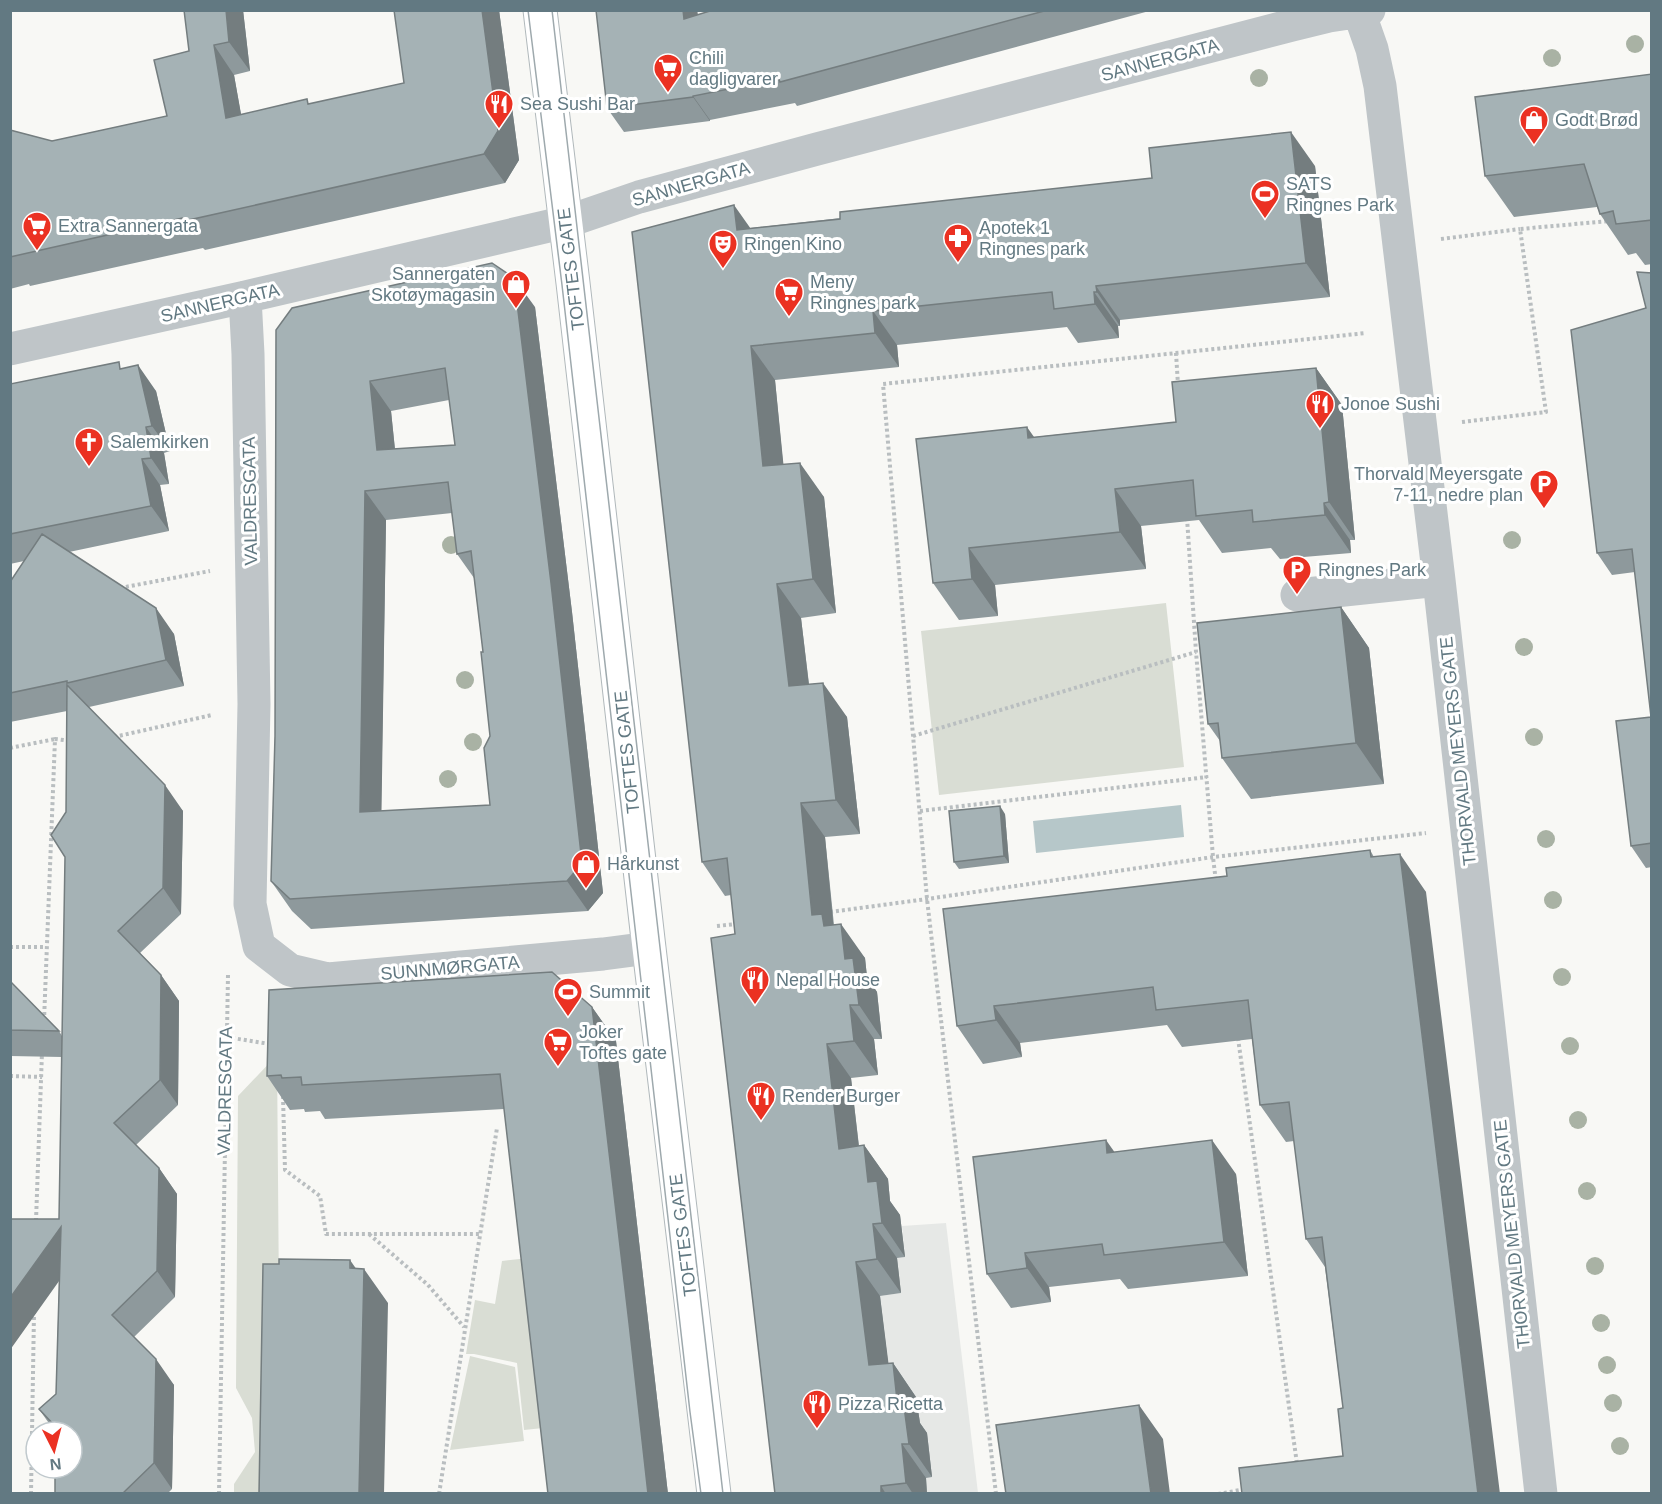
<svg xmlns="http://www.w3.org/2000/svg" width="1662" height="1504" viewBox="0 0 1662 1504" font-family="Helvetica,sans-serif">
	<style>
		.built { fill: #e6e8e6 }
		.green { fill: #d9ddd4 }
		.water { fill: #b6c7c9 }
		.lines { fill: none; stroke-linecap: round; stroke-linejoin: round }
		.major-casing { stroke: #b0b8bb; stroke-width: 35 }
		.path { stroke: #b9bec0; stroke-width: 4; stroke-dasharray: 3 3; stroke-linecap: butt }
		.minor { stroke: #bfc5c8; stroke-width: 33 }
		.major { stroke: #fff; stroke-width: 33 }
		.tram { stroke: #9ea9ad; stroke-width: 1.5 }
		.tree { fill: #a9b2a4 }
		.wall { fill: #8e999c; fill-rule: evenodd }
		.shaded-wall { fill: #747d7f }
		.building { fill: #a5b2b5; stroke: #747d7f; stroke-width: 1.5; fill-rule: evenodd }
		.labels { text-anchor: middle; dominant-baseline: central; stroke-width: 6; stroke-linejoin: round; paint-order: stroke }
		.poi-label { font-size: 18px; fill: #627982; stroke: #fff; text-anchor: start }
		.street-label { font-size: 18px; fill: #627982; stroke: #fff }
	</style>
	<rect width="100%" height="100%" fill="#f8f8f5"/>
	<path class="built" d="M946,1223L978,1493H927L926,1478L893,1399L880,1296L901,1293L897,1258L905,1257L902,1226Z"/>
	<path class="green" d="M1166,603L1184,767L939,795L921,631Z
		M277,1055L279,1299L278,1493H234V1484L255,1452L252,1418L236,1388L238,1096Z
		M529,1258L553,1427L524,1430L517,1363L474,1354H466L475,1300L495,1304L502,1261Z
		M470,1356L515,1367L524,1441L450,1450Z"/>
	<path class="water" d="M1181,805L1184,837L1036,853L1033,821Z"/>
	<g class="lines">
		<g class="major-casing">
			<path id="major" d="M540,10L573,283L649,948L714,1494"/>
		</g>
		<path class="path" d="M1441,239L1520,229
			M1176,353L1178,385
			M1462,422L1546,412L1520,229L1609,221
			M1187,518L1196,652L1213,857L1216,882
			M120,588L210,571
			M913,736L1196,652
			M114,737L212,715
			M10,748L55,739
			M920,811L1207,777
			M830,912L927,899L1213,857L1426,833
			M717,926L736,924
			M10,947H46
			M44,1021L55,739L71,741
			M226,1037L270,1044
			M1238,1038L1297,1464
			M10,1076L42,1077
			M283,1096L285,1170L320,1196L326,1234H480
			M36,1221L42,1052
			M369,1234L428,1285L464,1327
			M31,1494L34,1313
			M219,1494L228,975
			M439,1494L497,1128
			M996,1494L927,899L883,384L1366,333
			M1218,1494L1246,1489"/>
		<path class="minor" d="M1359,12L1372,49L1380,86L1439,580L1541,1494
			M245,297L248,354L254,704L250,904L259,946L290,970L328,979L603,954L649,948
			M10,349L245,297L566,222L639,197L817,149L1292,25L1329,16L1369,10
			M1297,595L1439,580"/>
		<use href="#major" class="major"/>
		<path class="tram" d="M528,10L562,285L690,1412L701,1494
			M552,10L723,1494"/>
	</g>
	<g class="tree">
		<circle cx="1635" cy="44" r="9"/>
		<circle cx="1552" cy="58" r="9"/>
		<circle cx="1259" cy="78" r="9"/>
		<circle cx="1512" cy="540" r="9"/>
		<circle cx="451" cy="545" r="9"/>
		<circle cx="1524" cy="647" r="9"/>
		<circle cx="465" cy="680" r="9"/>
		<circle cx="1534" cy="737" r="9"/>
		<circle cx="473" cy="742" r="9"/>
		<circle cx="448" cy="779" r="9"/>
		<circle cx="1546" cy="839" r="9"/>
		<circle cx="1553" cy="900" r="9"/>
		<circle cx="1562" cy="977" r="9"/>
		<circle cx="1570" cy="1046" r="9"/>
		<circle cx="1578" cy="1120" r="9"/>
		<circle cx="1587" cy="1191" r="9"/>
		<circle cx="1595" cy="1266" r="9"/>
		<circle cx="1601" cy="1323" r="9"/>
		<circle cx="1607" cy="1365" r="9"/>
		<circle cx="1613" cy="1403" r="9"/>
		<circle cx="1620" cy="1446" r="9"/>
	</g>
	<path class="wall" d="M243,10L250,71L234,75L241,115L310,104L404,83L394,10H499L519,160L505,183L205,250L203,248L30,286L29,284L10,289V130L52,141L167,116L189,51Z
		M596,10H697L698,15L713,10H1153L797,106L795,103L710,120V121L624,132L607,108Z
		M1652,74V264L1645,265L1636,253L1628,255L1600,214L1597,207L1514,217L1485,176Z
		M1315,166L1330,297L1120,320V326H1118L1119,338L1078,343L1067,327L897,345L899,367L775,380L783,464L824,497L836,613L801,618L809,684L847,717L860,834L825,837L834,925L865,958L867,977L877,992L882,1039H874L878,1075L851,1078L859,1146L864,1145L888,1179L890,1201L900,1215L905,1257L897,1258L901,1293L880,1296L888,1363H893L916,1397L920,1423L927,1433L932,1477L926,1478L927,1494H775L735,934L731,895L725,896L702,862L750,228Z
		M1652,273V867L1646,868L1631,846L1651,717L1635,572L1612,575L1597,553L1646,308Z
		M535,307L572,612L603,893L588,911L311,929L292,911L271,881L275,736L276,330ZM449,400L455,445L395,449L391,411ZM452,513L457,554L474,578L483,652L490,736V805L381,811L386,520Z
		M123,368L156,391L170,451L164,453L169,484L160,485L169,531L69,552L174,634L184,686L89,707L183,811L181,914L140,953L161,975L179,1001L178,1105L136,1145L159,1168L177,1194L175,1297L134,1337L174,1385L172,1489L167,1494H55V1432L39,1409L56,1394L59,1281L62,1057L10,1056V981L59,1031L62,1036L66,812L67,711L10,722V582L24,561L10,564V384Z
		M1316,368L1342,405L1355,540H1350L1351,553L1280,559L1271,548L1222,553L1199,520L1141,526L1146,569L995,585L998,616L959,620L933,583L1034,437L1176,422Z
		M1341,607L1369,648L1384,784L1251,799L1222,758L1220,741L1208,724Z
		M1005,814L1009,863L959,869L954,862Z
		M1370,850L1374,857L1426,892L1343,1456V1408L1325,1267L1306,1239L1294,1141L1286,1142L1260,1105L1252,1039L1182,1047L1167,1025L1020,1043L1022,1057L983,1064L957,1026L1227,876Z
		M592,1007L616,1041L668,1494H548L504,1109L325,1119L320,1111L305,1112L304,1109L290,1110L267,1076Z
		M1114,1152L1236,1174L1248,1276L1128,1289L1120,1279L1049,1287L1051,1302L1011,1308L987,1274Z"/>
	<path class="shaded-wall" d="M226,10H243L250,71L229,42Z
		M482,10H499L519,160L505,183L484,154Z
		M683,10H697L701,43L684,19Z
		M214,45L234,75L247,147L226,118Z
		M693,96L710,120V121L693,97Z
		M1291,132L1315,166L1330,297L1306,263Z
		M734,205L758,239L737,230Z
		M514,278L535,307L572,612L603,893L588,911L567,881Z
		M1096,286L1120,320V326L1097,292Z
		M1094,292L1118,326L1119,338L1095,304Z
		M873,311L897,345L899,367L875,333Z
		M751,346L775,380L787,500L763,466Z
		M138,365L156,391L170,451L152,426Z
		M1316,368L1342,405L1355,540L1329,502Z
		M370,381L391,411L398,480L377,450Z
		M146,427L164,453L169,484L151,458Z
		M1027,427L1053,464L1028,438Z
		M142,459L160,485L169,531L151,506Z
		M800,463L824,497L836,613L813,579Z
		M1115,489L1141,526L1146,569L1120,532Z
		M365,491L386,520L381,842L360,812Z
		M1324,503L1350,540L1351,553L1325,515Z
		M969,548L995,585L998,616L972,579Z
		M777,584L801,618L813,720L789,686Z
		M1341,607L1369,648L1384,784L1356,743Z
		M156,608L174,634L184,686L166,660Z
		M823,683L847,717L860,834L836,800Z
		M165,785L183,811L181,914L163,888Z
		M801,803L825,837L834,932L841,924L865,958L867,977L877,992L882,1039L859,1005L845,959L812,915Z
		M1000,806L1005,814L1009,863L1004,856Z
		M1400,854L1426,892L1500,1494H1478Z
		M161,975L179,1001L178,1105L160,1080Z
		M850,1005L874,1039L878,1075L854,1041Z
		M994,1006L1020,1043L1022,1057L996,1020Z
		M592,1007L616,1041L668,1494H648Z
		M827,1044L851,1078L863,1183L839,1149Z
		M1106,1140L1130,1174L1107,1153Z
		M1212,1140L1236,1174L1248,1276L1224,1242Z
		M864,1145L888,1179L890,1201L900,1215L905,1257L882,1223L868,1182Z
		M159,1168L177,1194L175,1297L157,1271Z
		M873,1224L897,1258L901,1293L877,1259Z
		M61,1227L79,1253L10,1350V1298Z
		M1025,1253L1049,1287L1051,1302L1027,1268Z
		M350,1260L364,1280V1269L388,1303L384,1494H359Z
		M856,1262L880,1296L893,1399L869,1365Z
		M156,1359L174,1385L172,1489L154,1463Z
		M893,1363L916,1397L920,1423L927,1433L932,1477L909,1444L897,1400Z
		M1139,1405L1163,1439L1170,1494H1151Z
		M902,1444L926,1478L927,1494H913L906,1483Z
		M881,1486L886,1494H881Z"/>
	<path class="building" d="M184,10H226L229,42L214,45L226,118L307,99L308,104L404,83L394,10H482L498,131L484,154L184,221L183,218L10,257V130L52,141L167,116L154,60L189,51Z
		M596,10H683L684,19L713,10H1048L780,82L779,79L693,96V97L607,108Z
		M1652,74V220L1616,224L1613,211L1600,214L1584,164L1485,176L1475,97Z
		M1291,132L1306,263L1096,286L1097,292H1094L1095,304L1054,309L1052,292L873,311L875,333L751,346L763,466L800,463L813,579L777,584L789,686L823,683L836,800L801,803L812,915L822,914L824,926L841,924L845,959L853,958L859,1005H850L854,1041L827,1044L839,1149L864,1145L868,1182L877,1181L882,1223L873,1224L877,1259L856,1262L869,1365L893,1363L897,1400L903,1399L909,1444H902L906,1483L881,1486V1494H775L711,938L735,934L727,858L702,862L632,232L734,205L737,230L840,219V212L1152,178L1149,148Z
		M492,263L514,278L551,583L582,863L567,881L290,899L271,881L275,736L276,330L292,308ZM445,368L455,445L377,450L370,381ZM448,482L457,554L471,551L483,652H481L490,736L484,748L490,805L360,812L365,491Z
		M1637,272L1652,273V843L1631,846L1616,721L1651,717L1632,549L1597,553L1571,330L1646,308Z
		M119,362L120,369L138,365L152,426L146,427L151,458L142,459L151,506L10,534V384Z
		M1316,368L1329,502L1324,503L1325,515L1253,522L1252,510L1196,516L1193,480L1115,489L1120,532L969,548L972,579L933,583L916,439L1027,427L1028,438L1176,422L1172,382Z
		M42,534L156,608L166,660L67,683V681L10,693V582Z
		M1341,607L1356,743L1222,758L1218,723L1208,724L1197,623Z
		M67,685L165,785L163,888L118,931L161,975L160,1080L114,1123L159,1168L157,1271L112,1315L156,1359L154,1463L122,1494H55V1468H72V1432H55V1426L39,1409L56,1394L61,1227L10,1298V1219H59L65,857L51,835L66,812Z
		M1000,806L1004,856L954,862L949,811Z
		M1370,850L1371,857L1400,854L1478,1494H1242L1239,1468L1343,1456L1338,1409L1343,1408L1322,1237L1306,1239L1289,1102L1260,1105L1248,1000L1156,1010L1153,987L994,1006L996,1020L957,1026L943,909L1227,876L1226,868Z
		M552,972L592,1007L629,1323L648,1494H548L500,1074L302,1085L301,1077L282,1078L281,1075L267,1076L269,990Z
		M10,981L59,1031L10,1030Z
		M1106,1140L1107,1153L1212,1140L1224,1242L1104,1255L1102,1244L1025,1253L1027,1268L987,1274L973,1157Z
		M279,1259L350,1260V1268L364,1269L359,1494H259L263,1264H279Z
		M1139,1405L1151,1494H1006L996,1425Z"/>
	<defs>
		<g id="supermarket-pin" transform="scale(1.5)"><path d="M0 17L-7.5 6A9.5 9.5 0 1 1 7.5 6Z" fill="#eb3122" stroke="#fff"/><path d="M-6-5.5h2.5l.6 2H6L4.5 2H-2.5L-4.4-4H-6ZM-1.5 3.2a1.3 1.3 0 1 0 .1 0ZM3 3.2a1.3 1.3 0 1 0 .1 0Z" fill="#fff"/></g>
		<g id="restaurant-pin" transform="scale(1.5)"><path d="M0 17L-7.5 6A9.5 9.5 0 1 1 7.5 6Z" fill="#eb3122" stroke="#fff"/><path d="M-5-6h1v4h1v-4h1v4h1v-4h1v5L-1.5 .5V6h-2V.5L-5-1ZM5-6V6H3V1.5H1.5Q1.5-4 5-6Z" fill="#fff"/></g>
		<g id="shop-pin" transform="scale(1.5)"><path d="M0 17L-7.5 6A9.5 9.5 0 1 1 7.5 6Z" fill="#eb3122" stroke="#fff"/><path d="M-5-2.5h2.3a2.7 3.5 0 0 1 5.4 0H5L5.5 6h-11ZM-1.5-2.5h3a1.5 2.3 0 0 0-3 0Z" fill="#fff"/></g>
		<g id="stadium-pin" transform="scale(1.5)"><path d="M0 17L-7.5 6A9.5 9.5 0 1 1 7.5 6Z" fill="#eb3122" stroke="#fff"/><path d="M0-5a6.5 5 0 1 0 0 10a6.5 5 0 1 0 0-10ZM-3.5-1.8h7v3.6h-7Z" fill="#fff"/></g>
		<g id="pharmacy-pin" transform="scale(1.5)"><path d="M0 17L-7.5 6A9.5 9.5 0 1 1 7.5 6Z" fill="#eb3122" stroke="#fff"/><path d="M-2-6h4v4h4v4h-4v4h-4v-4h-4v-4h4Z" fill="#fff"/></g>
		<g id="theatre-pin" transform="scale(1.5)"><path d="M0 17L-7.5 6A9.5 9.5 0 1 1 7.5 6Z" fill="#eb3122" stroke="#fff"/><path d="M-5-5.5Q0-4 5-5.5V0Q5 5 0 6Q-5 5-5 0ZM-3.3-2.5H-1v1.5H-3.3ZM1-2.5H3.3v1.5H1ZM-2.8 1Q0 5.5 2.8 1Z" fill="#fff"/></g>
		<g id="church-pin" transform="scale(1.5)"><path d="M0 17L-7.5 6A9.5 9.5 0 1 1 7.5 6Z" fill="#eb3122" stroke="#fff"/><path d="M-1.2-6h2.4v3.5h3.3v2.4h-3.3V6h-2.4V-.1h-3.3v-2.4h3.3Z" fill="#fff"/></g>
		<g id="parking-pin" transform="scale(1.5)"><path d="M0 17L-7.5 6A9.5 9.5 0 1 1 7.5 6Z" fill="#eb3122" stroke="#fff"/><path d="M-3.5-5.5H1a3.5 3.5 0 0 1 0 7H-1V5.5H-3.5ZM-1-3.4V-.6H.8a1.4 1.4 0 0 0 0-2.8Z" fill="#fff"/></g>
	</defs>
	<g fill-rule="evenodd">
		<use href="#supermarket-pin" x="668" y="68"/>
		<use href="#restaurant-pin" x="499" y="104"/>
		<use href="#shop-pin" x="1534" y="120"/>
		<use href="#stadium-pin" x="1265" y="194"/>
		<use href="#supermarket-pin" x="37" y="226"/>
		<use href="#pharmacy-pin" x="958" y="238"/>
		<use href="#theatre-pin" x="723" y="244"/>
		<use href="#shop-pin" x="516" y="284"/>
		<use href="#supermarket-pin" x="789" y="292"/>
		<use href="#restaurant-pin" x="1320" y="404"/>
		<use href="#church-pin" x="89" y="442"/>
		<use href="#parking-pin" x="1544" y="484"/>
		<use href="#parking-pin" x="1297" y="570"/>
		<use href="#shop-pin" x="586" y="864"/>
		<use href="#restaurant-pin" x="755" y="980"/>
		<use href="#stadium-pin" x="568" y="992"/>
		<use href="#supermarket-pin" x="558" y="1042"/>
		<use href="#restaurant-pin" x="761" y="1096"/>
		<use href="#restaurant-pin" x="817" y="1404"/>
	</g>
	<g class="labels">
		<g class="poi-label">
			<text x="689" y="58">Chili<tspan x="689" dy="21">dagligvarer</tspan></text>
			<text x="520" y="104">Sea Sushi Bar</text>
			<text x="1555" y="120">Godt Brød</text>
			<text x="1286" y="184">SATS<tspan x="1286" dy="21">Ringnes Park</tspan></text>
			<text x="58" y="226">Extra Sannergata</text>
			<text x="979" y="228">Apotek 1<tspan x="979" dy="21">Ringnes park</tspan></text>
			<text x="744" y="244">Ringen Kino</text>
			<text x="495" y="274" text-anchor="end">Sannergaten<tspan x="495" dy="21">Skotøymagasin</tspan></text>
			<text x="810" y="282">Meny<tspan x="810" dy="21">Ringnes park</tspan></text>
			<text x="1341" y="404">Jonoe Sushi</text>
			<text x="110" y="442">Salemkirken</text>
			<text x="1523" y="474" text-anchor="end">Thorvald Meyersgate<tspan x="1523" dy="21">7-11, nedre plan</tspan></text>
			<text x="1318" y="570">Ringnes Park</text>
			<text x="607" y="864">Hårkunst</text>
			<text x="776" y="980">Nepal House</text>
			<text x="589" y="992">Summit</text>
			<text x="579" y="1032">Joker<tspan x="579" dy="21">Toftes gate</tspan></text>
			<text x="782" y="1096">Render Burger</text>
			<text x="838" y="1404">Pizza Ricetta</text>
		</g>
		<g class="street-label">
			<text transform="translate(1160 60) rotate(-15)">SANNERGATA</text>
			<text transform="translate(691 184) rotate(-16)">SANNERGATA</text>
			<text transform="translate(571 269) rotate(-97)">TOFTES GATE</text>
			<text transform="translate(220 303) rotate(-13)">SANNERGATA</text>
			<text transform="translate(250 501) rotate(-91)">VALDRESGATA</text>
			<text transform="translate(1458 751) rotate(-96)">THORVALD MEYERS GATE</text>
			<text transform="translate(627 752) rotate(-96)">TOFTES GATE</text>
			<text transform="translate(450 968) rotate(-5)">SUNNMØRGATA</text>
			<text transform="translate(225 1091) rotate(-89)">VALDRESGATA</text>
			<text transform="translate(1512 1234) rotate(-96)">THORVALD MEYERS GATE</text>
			<text transform="translate(683 1235) rotate(-97)">TOFTES GATE</text>
		</g>
	</g>
	<rect width="1662" height="1504" fill="none" stroke="#627982" stroke-width="24"/>
	<g transform="translate(54 1450) rotate(174)"><circle r="28" fill="#ffffff" stroke="#c0c9cd" stroke-width="1.5"/>
	<path d="M0-4.5L10 22L0 15L-10 22Z" fill="#eb3122"/>
	<text y="-9" font-size="16" font-weight="bold" text-anchor="middle" fill="#627982">N</text>
	</g>
</svg>
